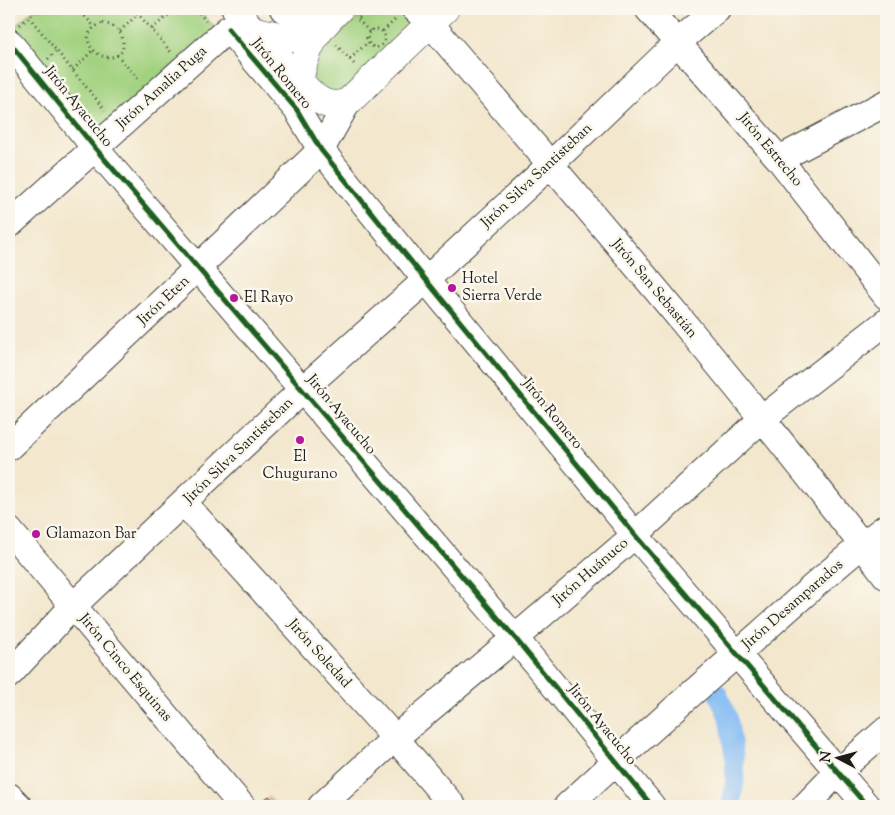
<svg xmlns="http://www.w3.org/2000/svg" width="895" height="815" viewBox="0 0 895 815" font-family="'Sorts Mill Goudy',serif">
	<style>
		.green { fill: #a2d280; stroke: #5f774e }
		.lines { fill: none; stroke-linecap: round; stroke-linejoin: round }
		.canal { stroke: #84bcf5; stroke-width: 19 }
		.building { fill: #dca77a }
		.minor-casing { stroke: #3c3a37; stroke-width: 28 }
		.major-casing { stroke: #3c3a37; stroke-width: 29 }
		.path { stroke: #3c3a37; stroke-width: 3; stroke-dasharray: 1 4; stroke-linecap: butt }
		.minor { stroke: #fff; stroke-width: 26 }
		.major { stroke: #fff; stroke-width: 28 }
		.cycleway-casing { stroke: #fbf7ec; stroke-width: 8 }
		.cycleway { stroke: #1b5e20; stroke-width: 5 }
		.poi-dot { fill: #b5179e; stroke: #fbf7ec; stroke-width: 2 }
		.labels { text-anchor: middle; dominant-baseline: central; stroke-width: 5; stroke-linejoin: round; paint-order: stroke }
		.street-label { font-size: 15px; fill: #1c1c1c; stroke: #fbf7ec }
		.poi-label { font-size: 15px; fill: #1c1c1c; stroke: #fbf7ec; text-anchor: start }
	</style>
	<rect width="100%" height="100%" fill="#fbf7ec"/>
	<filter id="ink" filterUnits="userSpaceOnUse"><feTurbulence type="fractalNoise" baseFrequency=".02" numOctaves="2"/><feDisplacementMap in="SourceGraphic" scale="10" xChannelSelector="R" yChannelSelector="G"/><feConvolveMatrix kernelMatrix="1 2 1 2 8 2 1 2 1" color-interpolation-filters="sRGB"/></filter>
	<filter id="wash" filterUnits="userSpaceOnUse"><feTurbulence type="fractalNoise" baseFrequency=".0096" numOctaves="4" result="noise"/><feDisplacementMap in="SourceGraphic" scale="20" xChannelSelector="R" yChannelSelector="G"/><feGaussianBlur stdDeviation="1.12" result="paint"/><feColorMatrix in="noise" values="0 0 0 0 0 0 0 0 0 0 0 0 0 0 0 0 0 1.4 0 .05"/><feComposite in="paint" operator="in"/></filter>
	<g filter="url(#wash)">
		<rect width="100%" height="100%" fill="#f3e7cd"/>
		<path class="green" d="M34,9H199L215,28L94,136L9,31Z
			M369,9H399L409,19L411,28L347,93L315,91L311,61L314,55Z"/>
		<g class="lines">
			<path class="canal" d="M718,694L728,717L734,755L735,782L731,806"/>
		</g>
		<g id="blocks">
			<path class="building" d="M269,796L277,806H257Z"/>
		</g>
	</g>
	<g filter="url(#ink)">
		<use href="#blocks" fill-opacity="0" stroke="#3c3a37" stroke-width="1"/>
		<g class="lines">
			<g class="minor-casing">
				<path id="minor" d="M235,9L299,81L297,99
					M283,9L293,14L323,24
					M415,9L430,23C585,205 741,386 886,576
					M648,9L779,159L886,296
					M228,29L297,110L321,150L426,280L635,535L867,806
					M9,42L95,148L515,638L652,806
					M779,159L886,103
					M9,225L228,29H246
					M9,447L321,150L348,102
					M184,503L395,738L453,806
					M9,530L242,806
					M9,675L73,606L303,389L426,280L551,164L677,43L717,9
					M9,796L19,806
					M321,806L395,738L515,638L635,535L763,418L886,322
					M567,806C631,747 696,689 762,632C803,596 842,559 886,527
					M805,806L838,772L886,730"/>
			</g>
			<g class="major-casing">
				<path id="major" d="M339,9C315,32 306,48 299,81C313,97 326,111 348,102L445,9
					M256,31L288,38L314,37"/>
			</g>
			<path class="path" d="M78,9L94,26
				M134,9L171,52
				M196,9L206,21
				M29,17L105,110
				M359,18L370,9
				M358,20L370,32
				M103,23C114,25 123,31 123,43C123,47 123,51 120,53C102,69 69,35 103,23Z
				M20,25L38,9
				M152,29L175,9
				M367 38a9 9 0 1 1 18 0a9 9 0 1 1-18 0Z
				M120,31L138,14
				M383,31L397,18
				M336,45L356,66
				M117,55L140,81
				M48,59L57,50
				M350,59L368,42
				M73,70L92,51"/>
			<use href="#minor" class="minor"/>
			<use href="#major" class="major"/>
			<g class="cycleway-casing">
				<path id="cycleway" d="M228,29L297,110L321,150L426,280L635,535L867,806
					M9,42L95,148L515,638L652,806"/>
			</g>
			<use href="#cycleway" class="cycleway"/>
		</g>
	</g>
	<g class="poi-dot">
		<circle cx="452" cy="288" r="5"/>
		<circle cx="234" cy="298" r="5"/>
		<circle cx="300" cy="440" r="5"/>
		<circle cx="36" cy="534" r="5"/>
	</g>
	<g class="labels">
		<g class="street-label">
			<text transform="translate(281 74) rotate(51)">Jirón Romero</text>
			<text transform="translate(162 88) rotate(-42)">Jirón Amalia Puga</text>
			<text transform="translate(78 107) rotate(51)">Jirón Ayacucho</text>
			<text transform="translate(770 150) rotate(50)">Jirón Estrecho</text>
			<text transform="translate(537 176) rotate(-43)">Jirón Silva Santisteban</text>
			<text transform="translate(654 289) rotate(50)">Jirón San Sebastián</text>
			<text transform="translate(164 301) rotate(-43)">Jirón Eten</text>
			<text transform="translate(552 414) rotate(51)">Jirón Romero</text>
			<text transform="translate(341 415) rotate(50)">Jirón Ayacucho</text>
			<text transform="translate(239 451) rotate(-44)">Jirón Silva Santisteban</text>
			<text transform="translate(591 572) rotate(-41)">Jirón Huánuco</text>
			<text transform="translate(793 605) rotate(-41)">Jirón Desamparados</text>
			<text transform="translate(319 654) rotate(48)">Jirón Soledad</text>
			<text transform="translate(125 668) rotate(50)">Jirón Cinco Esquinas</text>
			<text transform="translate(602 725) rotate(51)">Jirón Ayacucho</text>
		</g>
		<g class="poi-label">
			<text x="462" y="279">Hotel<tspan x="462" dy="17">Sierra Verde</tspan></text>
			<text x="244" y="298">El Rayo</text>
			<text x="300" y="457" text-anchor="middle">El<tspan x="300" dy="17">Chugurano</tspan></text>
			<text x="46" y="534">Glamazon Bar</text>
		</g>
	</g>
	<rect width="895" height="815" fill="none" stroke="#fbf7ec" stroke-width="30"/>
	<g transform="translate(838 758) rotate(276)" stroke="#fbf7ec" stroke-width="4" paint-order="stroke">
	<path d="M0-4L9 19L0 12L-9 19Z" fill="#1c1c1c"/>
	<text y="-8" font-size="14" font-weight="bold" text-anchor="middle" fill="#1c1c1c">N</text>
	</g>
</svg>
